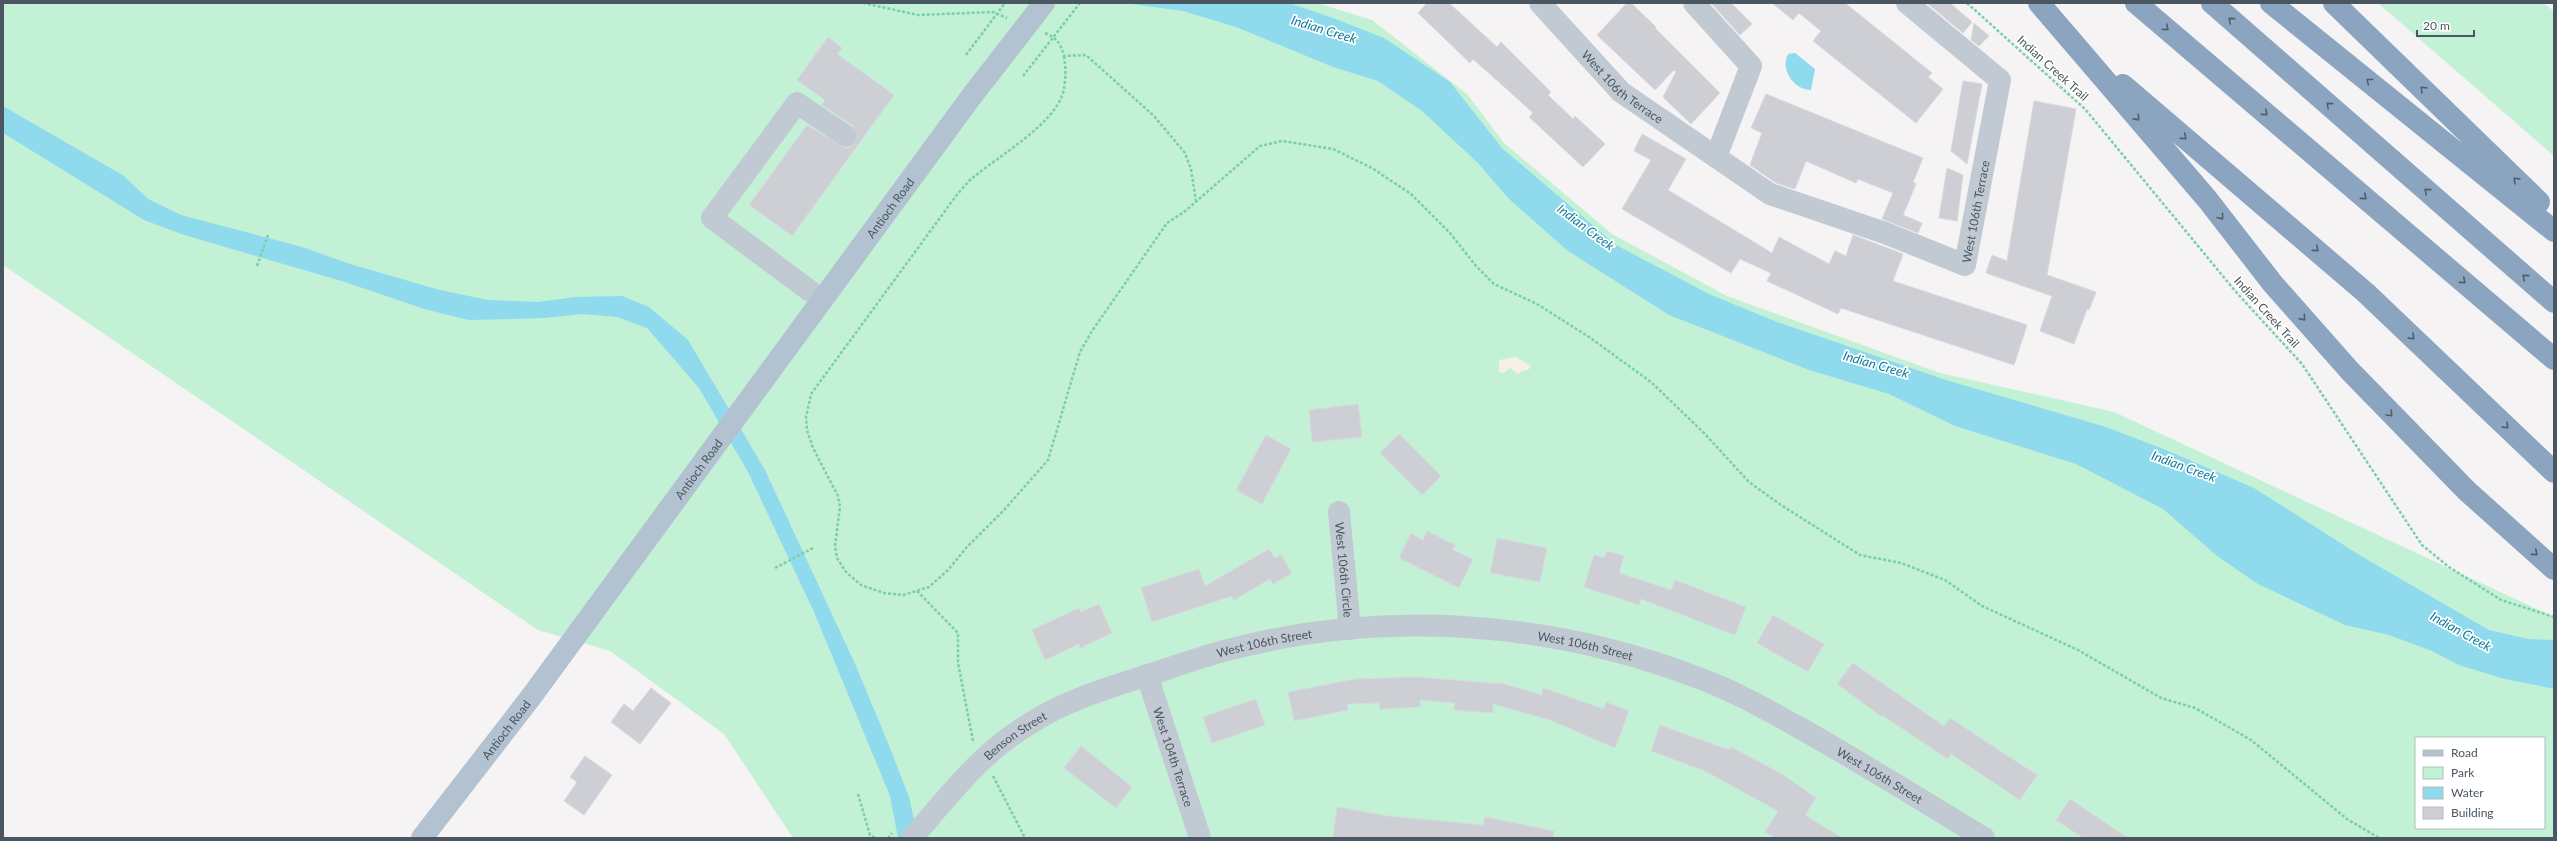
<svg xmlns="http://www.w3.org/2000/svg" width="2557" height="841" viewBox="0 0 2557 841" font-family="Lato,sans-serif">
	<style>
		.green { fill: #c3f1d5; fill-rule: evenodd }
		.sand { fill: #f5f0e5 }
		.water { fill: #90daee }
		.building { fill: #cdcfd5; stroke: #d7d9de }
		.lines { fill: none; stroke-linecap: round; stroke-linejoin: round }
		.path { stroke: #7ad0a6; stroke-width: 2.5; stroke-dasharray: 3 2; stroke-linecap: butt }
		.minor { stroke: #c1cad2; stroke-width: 22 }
		.major { stroke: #b3c2d1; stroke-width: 22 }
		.highway { stroke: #8ba5c1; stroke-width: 22 }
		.oneway { stroke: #505e6b }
		.labels { text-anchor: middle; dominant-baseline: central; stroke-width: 3.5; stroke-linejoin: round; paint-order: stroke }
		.street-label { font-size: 12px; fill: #4a5661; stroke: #fff }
		.water-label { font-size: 13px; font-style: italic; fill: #0c7c9b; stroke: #fff }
	</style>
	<rect width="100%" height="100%" fill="#f5f3f3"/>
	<path class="green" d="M3,3H1317L1372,20L1467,94L1504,143L1612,234L1727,296L1940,373L2114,412L2554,617V838H793L724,734L610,651L538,630L3,265ZM2416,738H2544V828H2416Z
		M2378,3H2543L2554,11V156Z"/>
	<path class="sand" d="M1516,357L1531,366L1528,370L1522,371L1518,374L1510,368L1504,373L1499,372V360Z"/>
	<path class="water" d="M1124,3H1289L1333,18L1384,38L1450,82L1502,148L1616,245L1709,294L1777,322L1946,380L2106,427L2166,450L2254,488L2361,556L2489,630L2528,639L2554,640V689L2501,678L2459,665L2432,651L2389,635L2345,625L2258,584L2217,556L2163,509L2076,464L1955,426L1889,394L1809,370L1669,315L1568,251L1508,198L1479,164L1422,111L1378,81L1333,67L1236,27L1183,11Z
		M1795,53L1815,69L1811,90C1794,90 1780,70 1788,54Z
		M3,106L124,176L148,199L181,215L302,247L350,264L440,290L488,300L538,302L575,297L622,296L649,307L688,340L765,470L856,666L888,743L909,797L918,838H898L890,796L814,612L748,472L699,388L647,328L617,317L582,314L545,318L469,320L424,309L345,282L184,235L144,220L3,133Z"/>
	<path class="building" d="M1427,3H1449L1497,47L1501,42L1551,92L1548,95L1573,119L1575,116L1605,144L1583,167L1529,117L1533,113L1510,92L1473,59L1470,63L1418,13Z
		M1627,3H1631L1656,27L1655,28L1720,93L1691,124L1663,97L1676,72L1674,70L1655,90L1597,35Z
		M1711,3H1731L1752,24L1740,35Z
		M1772,3H1845L1932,73L1928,77L1943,89L1916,123L1813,41L1821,31L1799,13L1793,20Z
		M1927,3H1950L1972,22L1963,33Z
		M1974,23L1989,36L1979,46L1971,40Z
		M828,37L842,48L837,54L894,95L792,236L749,205L807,125L845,148L852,147L858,137L853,126L822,105L825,100L797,80Z
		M1963,81L1982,84L1967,164L1951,151Z
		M1766,94L1923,158L1913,182L1916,184L1903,215L1922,223L1918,233L1882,219L1893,193L1858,179L1856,183L1806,161L1795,189L1776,183L1750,165L1762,133L1751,128Z
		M2034,101L2076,109L2047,275L2096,292L2089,310L2087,309L2074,344L2040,331L2052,296L1986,273L1992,255L2007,261Z
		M1642,134L1686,159L1668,190L1772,253L1779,237L1829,264L1835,251L1846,256L1853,235L1903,254L1893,281L2027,325L2014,365L1841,308L1838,314L1767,281L1771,273L1740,259L1731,273L1622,209L1651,160L1634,151Z
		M1947,168L1963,175L1957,221L1939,218Z
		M1358,404L1362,437L1312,442L1309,410Z
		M1399,434L1441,476L1422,495L1380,453Z
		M1266,435L1291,449L1262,504L1236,490Z
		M1427,531L1455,545L1453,550L1473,559L1459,588L1399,558L1411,533L1423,540Z
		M1497,538L1547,548L1540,582L1490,573Z
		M1269,549L1275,558L1281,555L1292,573L1273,584L1270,579L1234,600L1232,596L1152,622L1141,588L1199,569L1205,586Z
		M1607,551L1624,556L1619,573L1671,590L1675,580L1746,607L1735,635L1641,599L1639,605L1584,587L1594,555L1604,558Z
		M1099,604L1112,633L1080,648L1079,644L1045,660L1032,630L1079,608L1081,612Z
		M1773,615L1824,644L1808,672L1757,643Z
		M1853,663L1944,726L1950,718L2037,775L2020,800L1951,754L1948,759L1882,715L1881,716L1837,684Z
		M1415,677L1504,684L1542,695L1543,688L1604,709L1606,702L1629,711L1615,748L1550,720L1493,704V713L1454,710L1455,703L1420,700V707L1380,709L1379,703L1347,704L1348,710L1294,721L1288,692L1356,679Z
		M651,688L671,703L640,744L611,722L624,704L633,711Z
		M1256,699L1265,725L1212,743L1203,717Z
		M1660,725L1729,750L1731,747L1782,774L1816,798L1805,815L1842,838H1775L1765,832L1778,811L1705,771L1651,751Z
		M1081,746L1132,787L1116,808L1064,768Z
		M585,756L612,775L584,815L564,801L577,782L570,777Z
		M2070,799L2128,838H2083L2056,820Z
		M1337,807L1388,816L1483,825L1485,817L1554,831L1553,838H1333Z"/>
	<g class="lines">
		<path class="path" d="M863,3L918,15L993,12L1007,18
			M1967,3L2085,109L2236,292L2302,364L2422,545L2449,567L2501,600L2554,617
			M1045,33C1057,38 1061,44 1064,56L1086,55L1154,116L1185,153L1191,169L1196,202
			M966,55L1005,3
			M1064,56C1066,69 1066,80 1063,93C1054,124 999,156 975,176C968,181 962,189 956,196L811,394L806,417L807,430L813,448L838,496L840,507L835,546L837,558L846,572L861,585L884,593L903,595L929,587L948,570L967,547L1005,509L1048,460L1080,352L1092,331L1167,223L1184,212L1260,146L1282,141L1333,149L1372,168L1411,194L1450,233L1476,266L1494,284L1537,304L1589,337L1651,382L1704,433L1749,482L1781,505L1860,555L1901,563L1945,580L1982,606L2078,650L2161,698L2195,708L2218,721L2251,740L2347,819L2379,838
			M1023,76L1080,3
			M257,266L268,235
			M775,568L813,548
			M917,591L958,633V663L973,741
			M993,776L1025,838
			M858,794L870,835L875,838
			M888,838L892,833"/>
		<g class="minor">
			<path id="s1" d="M1540,3L1621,92L1770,194L1885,233L1965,265L2000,80L1907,3"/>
			<path d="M1694,3L1751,66L1716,157"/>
			<path d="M810,291L712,218L797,103L846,136"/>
			<path id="s2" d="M1339,512L1350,629"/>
			<path id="s3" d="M1147,675L1200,838"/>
			<path id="s4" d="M912,838C947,798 980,754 1026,726C1065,700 1113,686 1158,672C1178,665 1199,658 1220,652C1381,608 1550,620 1704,680C1738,693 1769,711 1800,728C1862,763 1923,801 1984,838"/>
		</g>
		<path class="major" id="s5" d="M422,838L531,697L971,97L1044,3"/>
		<path class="highway" d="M2039,3L2207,199L2273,284L2350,371L2467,491L2554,569
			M2136,3L2554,359
			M2212,3L2554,302
			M2271,3L2554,231
			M2334,3L2539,202
			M2123,85L2366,293L2554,472"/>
	</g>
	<defs><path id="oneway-chevron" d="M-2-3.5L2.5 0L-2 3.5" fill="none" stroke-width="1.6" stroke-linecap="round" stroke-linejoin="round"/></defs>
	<g class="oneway">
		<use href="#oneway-chevron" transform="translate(2231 20) rotate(-139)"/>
		<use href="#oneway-chevron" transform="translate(2166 28) rotate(40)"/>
		<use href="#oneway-chevron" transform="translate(2369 81) rotate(-142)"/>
		<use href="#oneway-chevron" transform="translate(2423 89) rotate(-136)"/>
		<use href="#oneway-chevron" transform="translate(2329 105) rotate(-139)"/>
		<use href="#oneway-chevron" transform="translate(2265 113) rotate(40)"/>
		<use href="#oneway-chevron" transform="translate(2137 118) rotate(49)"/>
		<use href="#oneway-chevron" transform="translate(2184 137) rotate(40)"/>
		<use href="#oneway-chevron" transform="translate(2516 180) rotate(-136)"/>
		<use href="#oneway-chevron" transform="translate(2427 191) rotate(-139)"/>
		<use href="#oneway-chevron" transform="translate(2364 197) rotate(40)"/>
		<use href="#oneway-chevron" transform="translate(2221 217) rotate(52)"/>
		<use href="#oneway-chevron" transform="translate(2316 249) rotate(41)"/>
		<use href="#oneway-chevron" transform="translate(2525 277) rotate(-139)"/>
		<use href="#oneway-chevron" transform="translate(2463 281) rotate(40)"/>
		<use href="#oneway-chevron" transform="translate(2303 318) rotate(49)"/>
		<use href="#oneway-chevron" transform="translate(2412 337) rotate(44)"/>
		<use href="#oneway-chevron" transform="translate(2390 414) rotate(47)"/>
		<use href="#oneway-chevron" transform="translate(2506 426) rotate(44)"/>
		<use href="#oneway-chevron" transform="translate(2535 553) rotate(40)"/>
	</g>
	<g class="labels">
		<g class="street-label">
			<text transform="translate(2053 68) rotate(42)">Indian Creek Trail</text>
			<text stroke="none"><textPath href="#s1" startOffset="118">West 106th Terrace</textPath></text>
			<text stroke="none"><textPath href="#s5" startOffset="785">Antioch Road</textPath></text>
			<text stroke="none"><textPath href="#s1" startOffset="563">West 106th Terrace</textPath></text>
			<text transform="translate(2267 312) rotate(48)">Indian Creek Trail</text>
			<text stroke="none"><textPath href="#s5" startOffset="461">Antioch Road</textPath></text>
			<text stroke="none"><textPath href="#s2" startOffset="58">West 106th Circle</textPath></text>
			<text stroke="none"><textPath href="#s4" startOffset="414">West 106th Street</textPath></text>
			<text stroke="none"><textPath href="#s4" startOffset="738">West 106th Street</textPath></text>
			<text stroke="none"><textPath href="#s5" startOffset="137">Antioch Road</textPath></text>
			<text stroke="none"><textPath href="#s4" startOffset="146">Benson Street</textPath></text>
			<text stroke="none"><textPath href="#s3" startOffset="86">West 104th Terrace</textPath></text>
			<text stroke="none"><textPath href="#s4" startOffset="1062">West 106th Street</textPath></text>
		</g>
		<g class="water-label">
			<text transform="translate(1324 29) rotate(17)">Indian Creek</text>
			<text transform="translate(1586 227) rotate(37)">Indian Creek</text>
			<text transform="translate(1876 364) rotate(16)">Indian Creek</text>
			<text transform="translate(2184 466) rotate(20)">Indian Creek</text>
			<text transform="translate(2461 631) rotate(29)">Indian Creek</text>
		</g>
	</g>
	<rect width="2557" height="841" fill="none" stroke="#4a5661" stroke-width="8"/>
	<rect x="2415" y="737" width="130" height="92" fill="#ffffff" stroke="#b7bbc0"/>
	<rect x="2423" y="750" width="20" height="6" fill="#b3c2d1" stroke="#b7bbc0"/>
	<text x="2451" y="757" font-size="12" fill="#4a5661">Road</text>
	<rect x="2423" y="767" width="20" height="12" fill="#c3f1d5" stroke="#b7bbc0"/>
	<text x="2451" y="777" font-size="12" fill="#4a5661">Park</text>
	<rect x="2423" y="787" width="20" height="12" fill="#90daee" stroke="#b7bbc0"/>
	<text x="2451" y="797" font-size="12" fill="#4a5661">Water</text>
	<rect x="2423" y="807" width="20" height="12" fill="#cdcfd5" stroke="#b7bbc0"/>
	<text x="2451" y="817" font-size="12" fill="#4a5661">Building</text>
	<path d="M2417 30v6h57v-6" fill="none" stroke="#4a5661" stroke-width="2"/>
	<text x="2423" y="30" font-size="12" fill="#4a5661" stroke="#ffffff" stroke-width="3" paint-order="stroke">20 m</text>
</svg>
